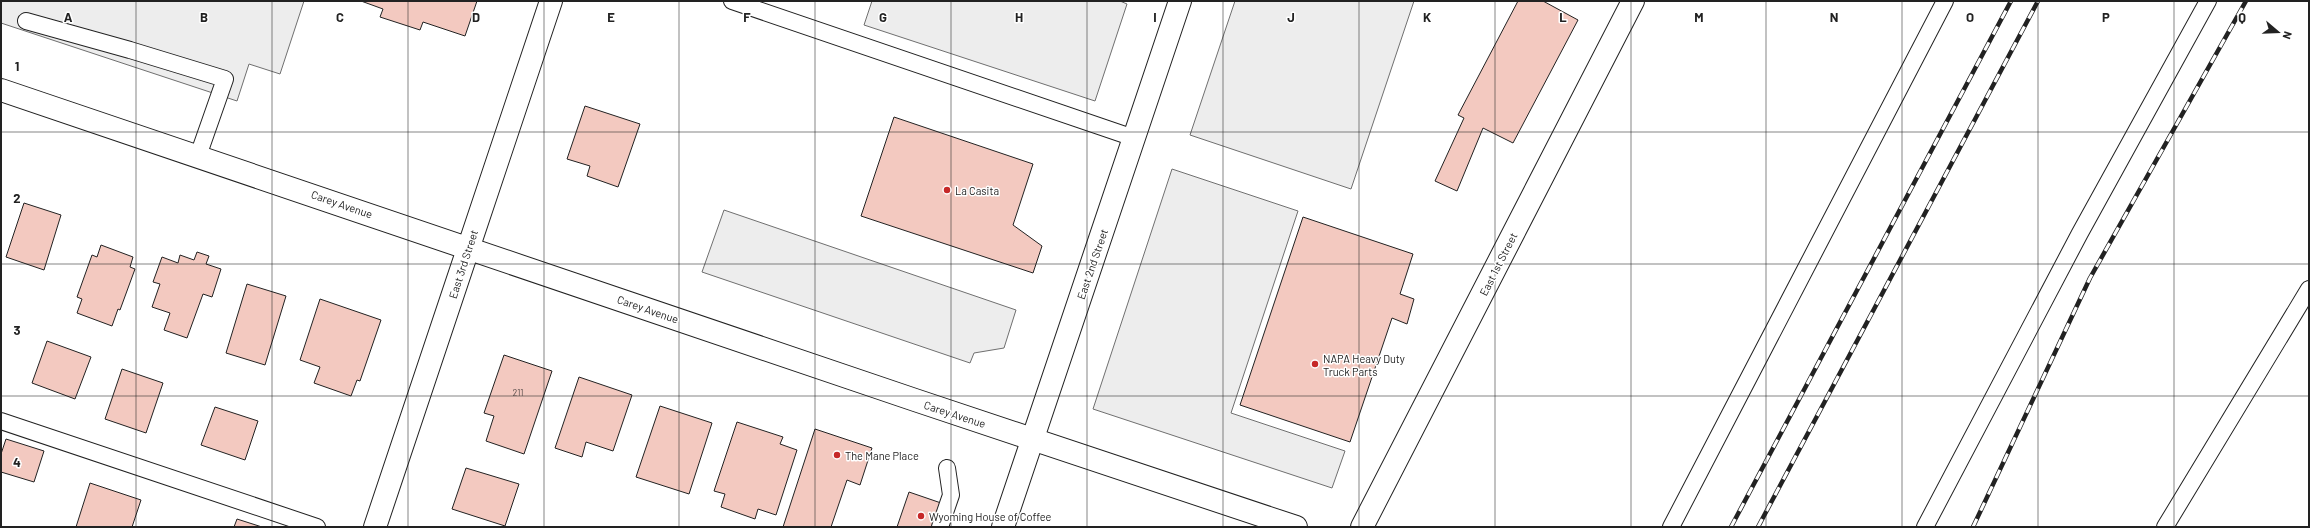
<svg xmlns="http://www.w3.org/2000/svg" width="2310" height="528" viewBox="0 0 2310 528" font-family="Barlow,sans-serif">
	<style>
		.parking { fill: #ededed; stroke: #6f6f6f }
		.building { fill: #f3c9c0; stroke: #222 }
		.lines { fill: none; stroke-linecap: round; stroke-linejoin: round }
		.service-casing { stroke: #222; stroke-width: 18 }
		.minor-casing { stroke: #222; stroke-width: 24 }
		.tertiary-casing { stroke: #222; stroke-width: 24 }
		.primary-casing { stroke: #222; stroke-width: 24 }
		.service { stroke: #fff; stroke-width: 16 }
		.minor { stroke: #fff; stroke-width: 22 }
		.tertiary { stroke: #fff; stroke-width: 22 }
		.primary { stroke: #fff; stroke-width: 22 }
		.rail-casing { stroke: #222; stroke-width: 4.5 }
		.rail { stroke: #fff; stroke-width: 3; stroke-dasharray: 9; stroke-linecap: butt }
		.grid { fill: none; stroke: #222; stroke-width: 1; stroke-opacity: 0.55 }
		.poi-dot { fill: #c62828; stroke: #fff; stroke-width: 1.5 }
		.labels { text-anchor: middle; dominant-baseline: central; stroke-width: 3; stroke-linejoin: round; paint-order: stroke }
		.number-label { font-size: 9px; fill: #564c4a }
		.poi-label { font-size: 11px; fill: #222; stroke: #fff; text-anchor: start }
		.street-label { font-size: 11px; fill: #222; stroke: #fff }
		.grid-label { font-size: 13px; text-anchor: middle; font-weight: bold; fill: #222; stroke: #fff; stroke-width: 3; stroke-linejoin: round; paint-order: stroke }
	</style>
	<rect width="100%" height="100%" fill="#fff"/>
	<path class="parking" d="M1,1H304L280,74L249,64L237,101L1,23Z
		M872,1H1120L1127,4L1095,101L864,25Z
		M1235,1H1414L1351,189L1190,135Z
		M1172,169L1298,211L1231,413L1345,451L1332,488L1093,409Z
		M724,210L1016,310L1004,348L974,353L970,363L702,272Z"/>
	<path class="building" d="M361,1H477L465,36L423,22L420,30L380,17L383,9Z
		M1518,1H1543L1578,20L1513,143L1483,128L1457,191L1435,181L1464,118L1458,115Z
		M585,106L640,124L618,187L587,176L590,166L567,159Z
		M894,117L1033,164L1013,225L1042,246L1033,273L861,216Z
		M24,203L61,215L44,270L6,257Z
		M1303,217L1413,254L1400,294L1414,299L1407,324L1392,318L1350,442L1240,405Z
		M101,245L133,257L130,267L135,269L120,310L118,309L112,326L77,313L82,299L77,297L92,255L97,257Z
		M197,252L209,256L206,264L221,269L212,297L203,294L187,338L164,330L170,313L152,307L160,284L153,282L162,257L178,263L180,255L194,260Z
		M247,284L286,296L265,365L226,353Z
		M320,299L381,320L360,381L357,380L351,396L314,383L320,367L300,360Z
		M47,341L91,357L75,399L32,383Z
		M504,355L552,371L524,454L486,441L494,416L484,413Z
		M122,369L163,383L146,433L105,419Z
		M579,377L632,395L613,451L586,442L582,457L555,448Z
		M660,406L712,423L689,494L636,477Z
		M215,407L258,421L245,460L201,445Z
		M737,422L783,437L780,444L797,450L776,515L758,509L755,519L721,507L725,494L714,491Z
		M815,429L872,448L860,485L847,480L831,527H783Z
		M6,439L44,451L34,482L1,472V454Z
		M466,468L519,484L505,526L452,509Z
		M90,483L141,500L132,527H76Z
		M909,492L944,504L936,527H897Z
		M237,519L262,527H234Z"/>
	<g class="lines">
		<g class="service-casing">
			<path id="service" d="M732,1L1134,138
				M26,21L130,50L225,79L198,156
				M1,421L317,527
				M940,527L951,495L947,468
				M1671,527L1945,1
				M1925,527L2080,233L2208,1
				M2165,527L2309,289"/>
		</g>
		<g class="minor-casing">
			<path id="minor" d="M1,90L915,400L1296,527
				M375,527L551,1"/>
		</g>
		<g class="tertiary-casing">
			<path id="tertiary" d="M1362,527L1633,1"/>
		</g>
		<g class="primary-casing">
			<path id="primary" d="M1003,527L1180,1"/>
		</g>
		<use href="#service" class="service"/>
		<use href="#minor" class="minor"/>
		<use href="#tertiary" class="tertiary"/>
		<use href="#primary" class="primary"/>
		<g class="rail-casing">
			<path id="rail" d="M1731,527L2011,1
				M1758,527L2038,1
				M1973,527L2090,278L2246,1"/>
		</g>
		<use href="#rail" class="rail"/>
	</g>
	<path class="grid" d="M136,1V527M272,1V527M408,1V527M544,1V527M679,1V527M815,1V527M951,1V527M1087,1V527M1223,1V527M1359,1V527M1495,1V527M1631,1V527M1766,1V527M1902,1V527M2038,1V527M2174,1V527M1,132H2309M1,264H2309M1,396H2309"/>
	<g class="poi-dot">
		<circle cx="947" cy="190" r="4"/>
		<circle cx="1315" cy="364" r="4"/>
		<circle cx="837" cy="455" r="4"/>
		<circle cx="921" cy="516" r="4"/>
	</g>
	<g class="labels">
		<g class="number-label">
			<text x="518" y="392">211</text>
		</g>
		<g class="poi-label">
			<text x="955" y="190">La Casita</text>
			<text x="1323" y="358">NAPA Heavy Duty<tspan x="1323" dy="13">Truck Parts</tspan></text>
			<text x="845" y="455">The Mane Place</text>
			<text x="929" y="516">Wyoming House of Coffee</text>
		</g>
		<g class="street-label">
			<text transform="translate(342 204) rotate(19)">Carey Avenue</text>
			<text transform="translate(463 264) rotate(-72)">East 3rd Street</text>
			<text transform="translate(1092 264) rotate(-71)">East 2nd Street</text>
			<text transform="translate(1498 264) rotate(-63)">East 1st Street</text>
			<text transform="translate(648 309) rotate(19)">Carey Avenue</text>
			<text transform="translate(955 414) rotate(18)">Carey Avenue</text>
		</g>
	</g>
	<g class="grid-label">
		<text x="68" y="22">A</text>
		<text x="204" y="22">B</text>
		<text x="340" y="22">C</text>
		<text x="476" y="22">D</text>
		<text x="611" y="22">E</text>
		<text x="747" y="22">F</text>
		<text x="883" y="22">G</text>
		<text x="1019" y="22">H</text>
		<text x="1155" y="22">I</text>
		<text x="1291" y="22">J</text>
		<text x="1427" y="22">K</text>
		<text x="1563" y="22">L</text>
		<text x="1699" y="22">M</text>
		<text x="1834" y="22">N</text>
		<text x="1970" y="22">O</text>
		<text x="2106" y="22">P</text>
		<text x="2242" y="22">Q</text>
		<text x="17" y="71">1</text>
		<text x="17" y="203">2</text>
		<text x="17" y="335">3</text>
		<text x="17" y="467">4</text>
	</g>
	<rect width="2310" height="528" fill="none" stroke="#222222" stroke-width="4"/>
	<g transform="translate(2278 32) rotate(109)" stroke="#ffffff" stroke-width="3" paint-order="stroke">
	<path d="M0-3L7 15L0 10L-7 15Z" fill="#222222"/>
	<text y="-6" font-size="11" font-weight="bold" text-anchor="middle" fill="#222222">N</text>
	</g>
</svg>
